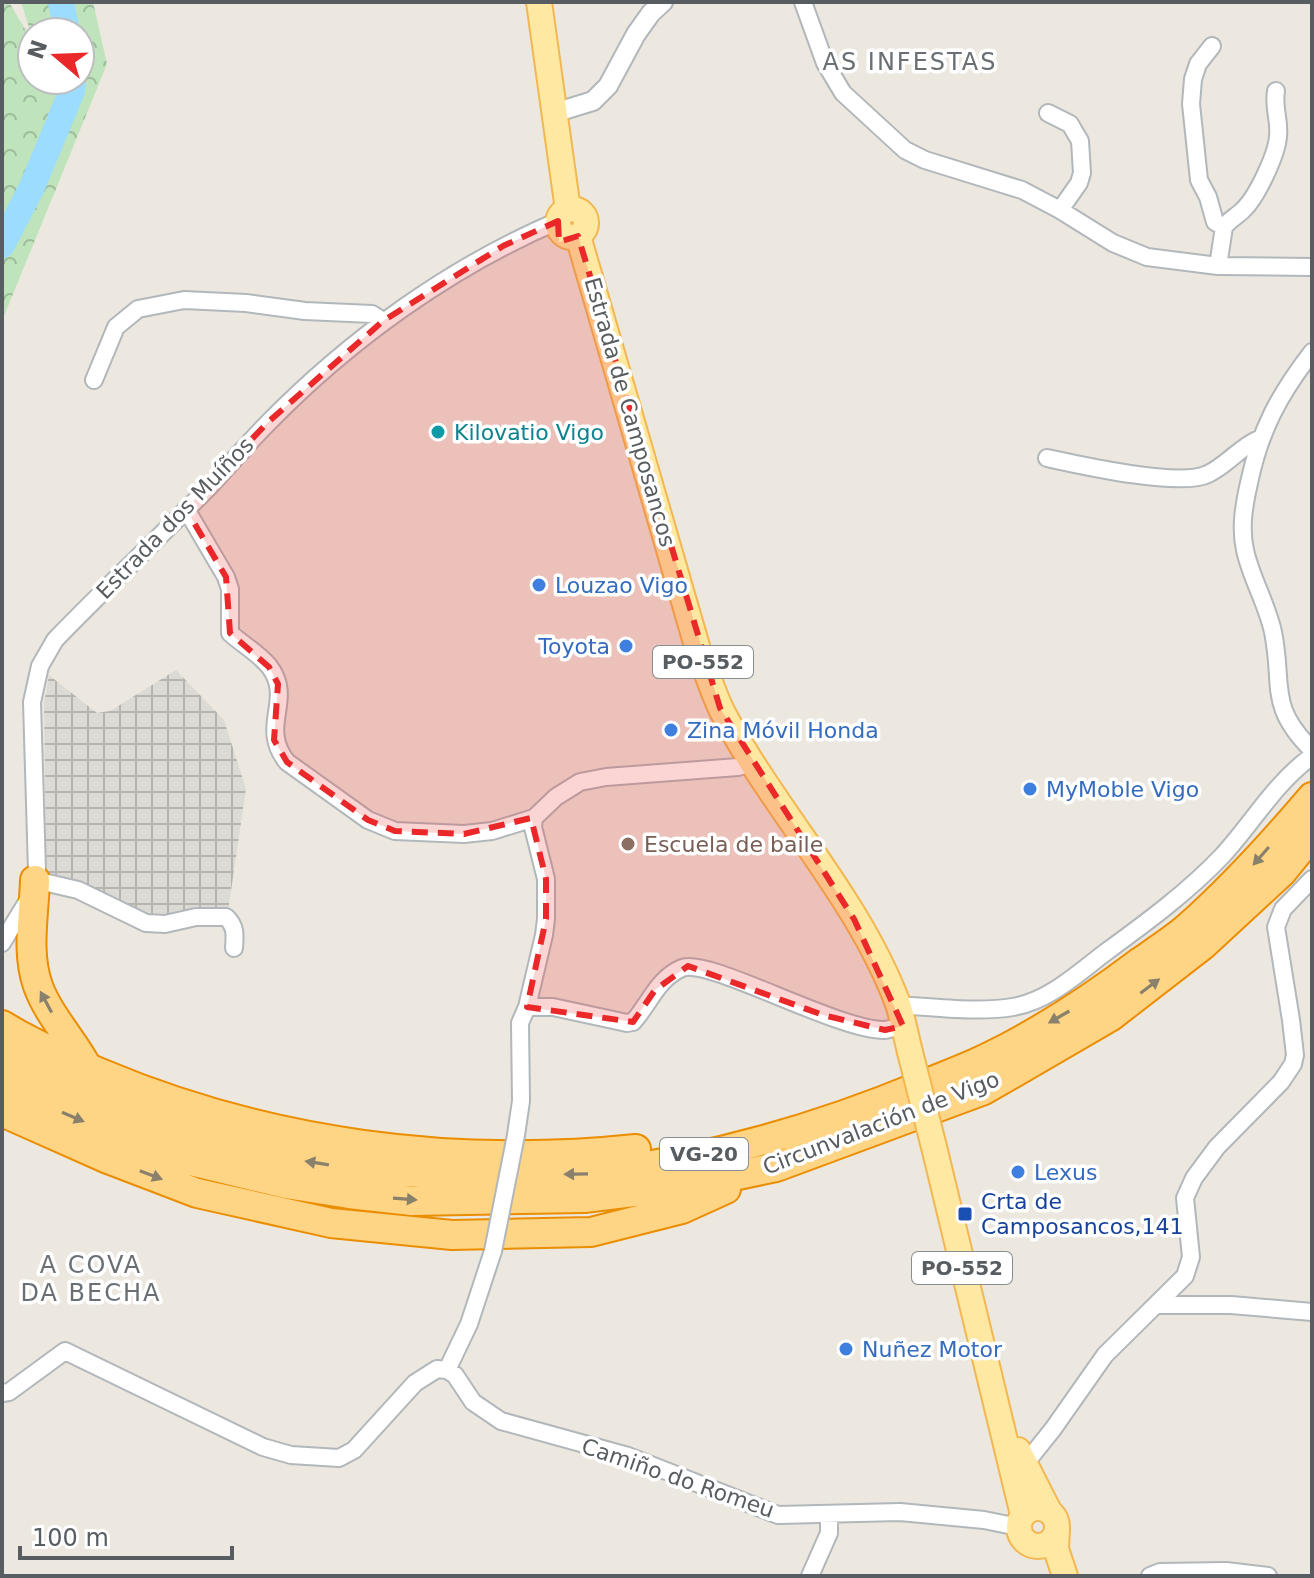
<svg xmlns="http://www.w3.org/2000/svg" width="1314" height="1578" viewBox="0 0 1314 1578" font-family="'DejaVu Sans',sans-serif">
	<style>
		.industrial { fill: url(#industrial-grid) }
		.park { fill: url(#park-crowns) }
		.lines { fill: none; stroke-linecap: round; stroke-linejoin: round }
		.river { stroke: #9cddff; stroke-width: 26 }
		.minor-casing { stroke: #b2b7bb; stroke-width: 20 }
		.tertiary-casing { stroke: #b2b7bb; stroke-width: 22 }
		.primary-casing { stroke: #f2b752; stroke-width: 28 }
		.motorway-casing { stroke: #eb8d00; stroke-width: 32 }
		.minor { stroke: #fff; stroke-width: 16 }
		.tertiary { stroke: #fff; stroke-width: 18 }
		.primary { stroke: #ffe8a1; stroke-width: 24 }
		.motorway { stroke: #fed485; stroke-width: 28 }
		.minor-bridge-casing { stroke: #b2b7bb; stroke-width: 20; stroke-linecap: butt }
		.primary-bridge-casing { stroke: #f2b752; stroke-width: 28; stroke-linecap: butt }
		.minor-bridge { stroke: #fff; stroke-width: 16 }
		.primary-bridge { stroke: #ffe8a1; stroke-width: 24 }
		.oneway { fill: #8a816c }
		.marked { fill: #ea2729; fill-opacity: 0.2; stroke: #ea2729; stroke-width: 6; stroke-dasharray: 16 10; stroke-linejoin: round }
		.culture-dot { fill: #0f9aa8; stroke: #fff; stroke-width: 3 }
		.shop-dot { fill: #3f7fe0; stroke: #fff; stroke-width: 3 }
		.education-dot { fill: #8d6e63; stroke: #fff; stroke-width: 3 }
		.transit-dot { fill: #1a4fb4; stroke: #fff; stroke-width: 3 }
		.labels { text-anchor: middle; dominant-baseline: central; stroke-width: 7; stroke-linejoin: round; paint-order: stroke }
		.shield { fill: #fff; stroke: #8a8e90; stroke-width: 2 }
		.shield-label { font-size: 20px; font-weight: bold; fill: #585d61 }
		.street-label { font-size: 22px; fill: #585d61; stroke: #fff }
		.culture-label { font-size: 22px; fill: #0d838f; stroke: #fff; text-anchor: start }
		.shop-label { font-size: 22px; fill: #366cbe; stroke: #fff; text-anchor: start }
		.education-label { font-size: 22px; fill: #785e54; stroke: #fff; text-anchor: start }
		.transit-label { font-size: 22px; fill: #164399; stroke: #fff; text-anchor: start }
		.neighbourhood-label { font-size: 24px; letter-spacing: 2px; fill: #696f73; stroke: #fff }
	</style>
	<defs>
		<pattern id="industrial-grid" width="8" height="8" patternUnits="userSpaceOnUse" patternTransform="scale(2)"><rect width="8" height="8" fill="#dcdad4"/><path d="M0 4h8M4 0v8" fill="none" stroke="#b5b4af"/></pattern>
		<pattern id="park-crowns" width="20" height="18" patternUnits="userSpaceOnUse" patternTransform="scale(2)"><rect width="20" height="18" fill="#bfe4bb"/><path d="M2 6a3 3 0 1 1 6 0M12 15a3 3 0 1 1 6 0" fill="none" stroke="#9ebc9b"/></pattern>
	</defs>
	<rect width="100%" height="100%" fill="#ece8df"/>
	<path class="industrial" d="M176,670L224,720L246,789L228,911L165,920L125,911L98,894L46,873L44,703L49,675L97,713L110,711Z"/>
	<path class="park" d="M2,2H9L32,41V80H80V32H32V37L21,2H93L107,64L2,321Z"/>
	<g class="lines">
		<path class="river" d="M61,2L67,32
			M2,245L32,187L72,91L73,80"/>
		<g class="minor-casing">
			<path id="minor" d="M803,2L825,63L843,93L905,150L925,160L1022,190L1060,210L1113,243L1147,257L1218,266L1312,267
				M1212,46L1198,64L1193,79L1191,104L1199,180L1208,197L1215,222L1224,227
				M1048,113L1070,124L1080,141L1082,173L1079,183L1060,210
				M1218,266L1224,227C1229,220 1237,216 1243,210C1257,197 1277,154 1278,136C1280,120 1273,109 1276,91
				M1312,352C1279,395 1260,430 1249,483C1244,505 1240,528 1245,550C1251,578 1267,604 1273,632C1284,686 1267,705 1312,750
				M94,380L116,327L138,309L184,300L246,303L305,311L372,314L383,321
				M1047,458C1079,465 1180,488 1208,474C1227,465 1240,447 1259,439
				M186,509L226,577L230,589V633C242,644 258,653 269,666C295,700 258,726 287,762L368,820L395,831L464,834L492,831L534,818
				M35,880L78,890L146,923L165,924L196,917H226C236,926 235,935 234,948
				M2,943L27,902L37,871L32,702L40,666L55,640C105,588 159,538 209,487C229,466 247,444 267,424C349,340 450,267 558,221
				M898,1005C933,1007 979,1013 1013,1007C1049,1001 1078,973 1106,952C1147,922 1188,892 1223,855C1254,821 1274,784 1312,756
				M527,1007H553L627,1023L633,1022C650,1003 657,979 682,968C708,957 838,1031 885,1030C891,1029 898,1027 903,1026
				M516,1135L521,1101L520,1023L527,1007L544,935L546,919V879L533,827L534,818L556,797L580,782L606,777L738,767L751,763
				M1158,1305H1231L1312,1312
				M447,1370L469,1324L493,1251
				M2,1393L9,1392L65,1351L263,1447L291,1455L339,1458L354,1450L415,1383L437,1369L447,1370L455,1375L473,1402L501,1421L628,1456L778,1515L900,1512L984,1520L1018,1527
				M1025,1464L1053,1429L1105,1355L1185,1276L1191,1257L1185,1198L1194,1178L1217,1147L1281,1082L1293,1064L1295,1055L1291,1020L1276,927L1283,909L1312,879
				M810,1576L829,1533V1515
				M1150,1576L1160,1572L1226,1571L1268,1576"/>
		</g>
		<g class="tertiary-casing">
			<path id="tertiary" d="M554,113L593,101L608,86L636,34L651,13L663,2"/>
		</g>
		<g class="primary-casing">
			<path id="primary" d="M539,2L568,210
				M558 223a14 14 0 1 1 28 0a14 14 0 1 1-28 0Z
				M578,236L699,653C707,672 713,693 722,711C774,811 858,897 898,1004C903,1020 906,1036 910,1052
				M935,1151L1023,1515
				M1018,1450L1049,1511
				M1019 1527a19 19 0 1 1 38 0a19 19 0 1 1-38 0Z
				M1057,1529L1056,1549L1065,1576"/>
		</g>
		<g class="motorway-casing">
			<path id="motorway" d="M35,880C34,915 26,952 38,986C49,1016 73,1040 87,1067
				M2,1025C33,1044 67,1059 100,1073C268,1144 454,1168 636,1149
				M2,1054C159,1139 326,1178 504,1175C533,1175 563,1177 591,1174C703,1161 816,1129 920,1086C944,1076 970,1067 993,1055C1045,1029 1094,997 1140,962C1156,951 1173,940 1187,928C1233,887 1273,843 1312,797
				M2,1084L74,1118L182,1159L286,1184L349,1194L412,1201L584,1198L691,1185L776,1167L984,1090L1110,1017L1203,945L1282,872L1312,835
				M2,1112L108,1159L197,1193L331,1223L452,1235L591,1232L682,1209L726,1189"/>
		</g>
		<use href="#minor" class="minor"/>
		<use href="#tertiary" class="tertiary"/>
		<use href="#primary" class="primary"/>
		<use href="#motorway" class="motorway"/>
		<g class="minor-bridge-casing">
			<path id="minor-bridge" d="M493,1251L516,1135"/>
		</g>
		<g class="primary-bridge-casing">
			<path id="primary-bridge" d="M910,1052L935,1151"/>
		</g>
		<use href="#minor-bridge" class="minor-bridge"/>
		<use href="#primary-bridge" class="primary-bridge"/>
	</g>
	<defs><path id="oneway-solid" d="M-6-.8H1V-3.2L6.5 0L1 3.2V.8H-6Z" transform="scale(2)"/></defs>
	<g class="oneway">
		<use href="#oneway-solid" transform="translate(1261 856) rotate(131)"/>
		<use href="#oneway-solid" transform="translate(1150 986) rotate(-37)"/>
		<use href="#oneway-solid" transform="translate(46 1002) rotate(-118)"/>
		<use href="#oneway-solid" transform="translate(1059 1017) rotate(150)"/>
		<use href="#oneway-solid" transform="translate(73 1117) rotate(23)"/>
		<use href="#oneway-solid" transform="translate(317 1163) rotate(-171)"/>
		<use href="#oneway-solid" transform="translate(576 1174) rotate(179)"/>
		<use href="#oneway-solid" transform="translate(151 1175) rotate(21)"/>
		<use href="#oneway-solid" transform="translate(405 1199) rotate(4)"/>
	</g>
	<path class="marked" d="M558,221L559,242L578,236L720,708L854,919L903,1026L885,1030L823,1015L688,966L655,990L633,1022L527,1007L546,919V879L531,818L464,834L395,831L368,820L287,762L274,740L278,684L269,667L230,633L226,577L186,509L267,423L383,321L503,246Z"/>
	<circle class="culture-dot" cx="438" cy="432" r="8"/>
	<g class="shop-dot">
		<circle cx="539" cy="585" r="8"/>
		<circle cx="626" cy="646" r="8"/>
		<circle cx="671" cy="730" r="8"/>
		<circle cx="1030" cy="789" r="8"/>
		<circle cx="1018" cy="1172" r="8"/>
		<circle cx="846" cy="1349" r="8"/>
	</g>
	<circle class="education-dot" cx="628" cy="844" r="8"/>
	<rect class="transit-dot" x="957" y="1206" width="16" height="16" rx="4"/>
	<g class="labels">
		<g class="shield">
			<rect x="653" y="646" width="100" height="32" rx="6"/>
			<rect x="660" y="1138" width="88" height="32" rx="6"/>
			<rect x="912" y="1252" width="100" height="32" rx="6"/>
		</g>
		<g class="shield-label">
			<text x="703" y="662">PO-552</text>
			<text x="704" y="1154">VG-20</text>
			<text x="962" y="1268">PO-552</text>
		</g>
		<g class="street-label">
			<text transform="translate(630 412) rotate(74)">Estrada de Camposancos</text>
			<text transform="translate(175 518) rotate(-46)">Estrada dos Muíños</text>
			<text transform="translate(881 1123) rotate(-21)">Circunvalación de Vigo</text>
			<text transform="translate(678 1478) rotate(19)">Camiño do Romeu</text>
		</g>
		<g class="culture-label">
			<text x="454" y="432">Kilovatio Vigo</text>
		</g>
		<g class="shop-label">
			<text x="555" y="585">Louzao Vigo</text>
			<text x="610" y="646" text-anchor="end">Toyota</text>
			<text x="687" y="730">Zina Móvil Honda</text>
			<text x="1046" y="789">MyMoble Vigo</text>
			<text x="1034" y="1172">Lexus</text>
			<text x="862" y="1349">Nuñez Motor</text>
		</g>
		<g class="education-label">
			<text x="644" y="844">Escuela de baile</text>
		</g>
		<g class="transit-label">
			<text x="981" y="1201">Crta de<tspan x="981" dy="25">Camposancos,141</tspan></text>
		</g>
		<g class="neighbourhood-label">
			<text x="910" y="62">AS INFESTAS</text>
			<text x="91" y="1265">A COVA<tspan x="91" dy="28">DA BECHA</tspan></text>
		</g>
	</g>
	<rect width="1314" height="1578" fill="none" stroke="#585d61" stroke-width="8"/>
	<g transform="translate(56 56) rotate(289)"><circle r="38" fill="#ffffff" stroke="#bcbec0" stroke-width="2"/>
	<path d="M0-6L14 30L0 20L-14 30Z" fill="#ea2729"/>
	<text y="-12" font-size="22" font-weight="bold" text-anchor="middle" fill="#585d61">N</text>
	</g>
	<path d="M20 1546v12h212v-12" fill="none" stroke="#585d61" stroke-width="4"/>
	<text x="32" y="1546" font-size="24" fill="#585d61" stroke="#ffffff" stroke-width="6" paint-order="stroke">100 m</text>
</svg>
